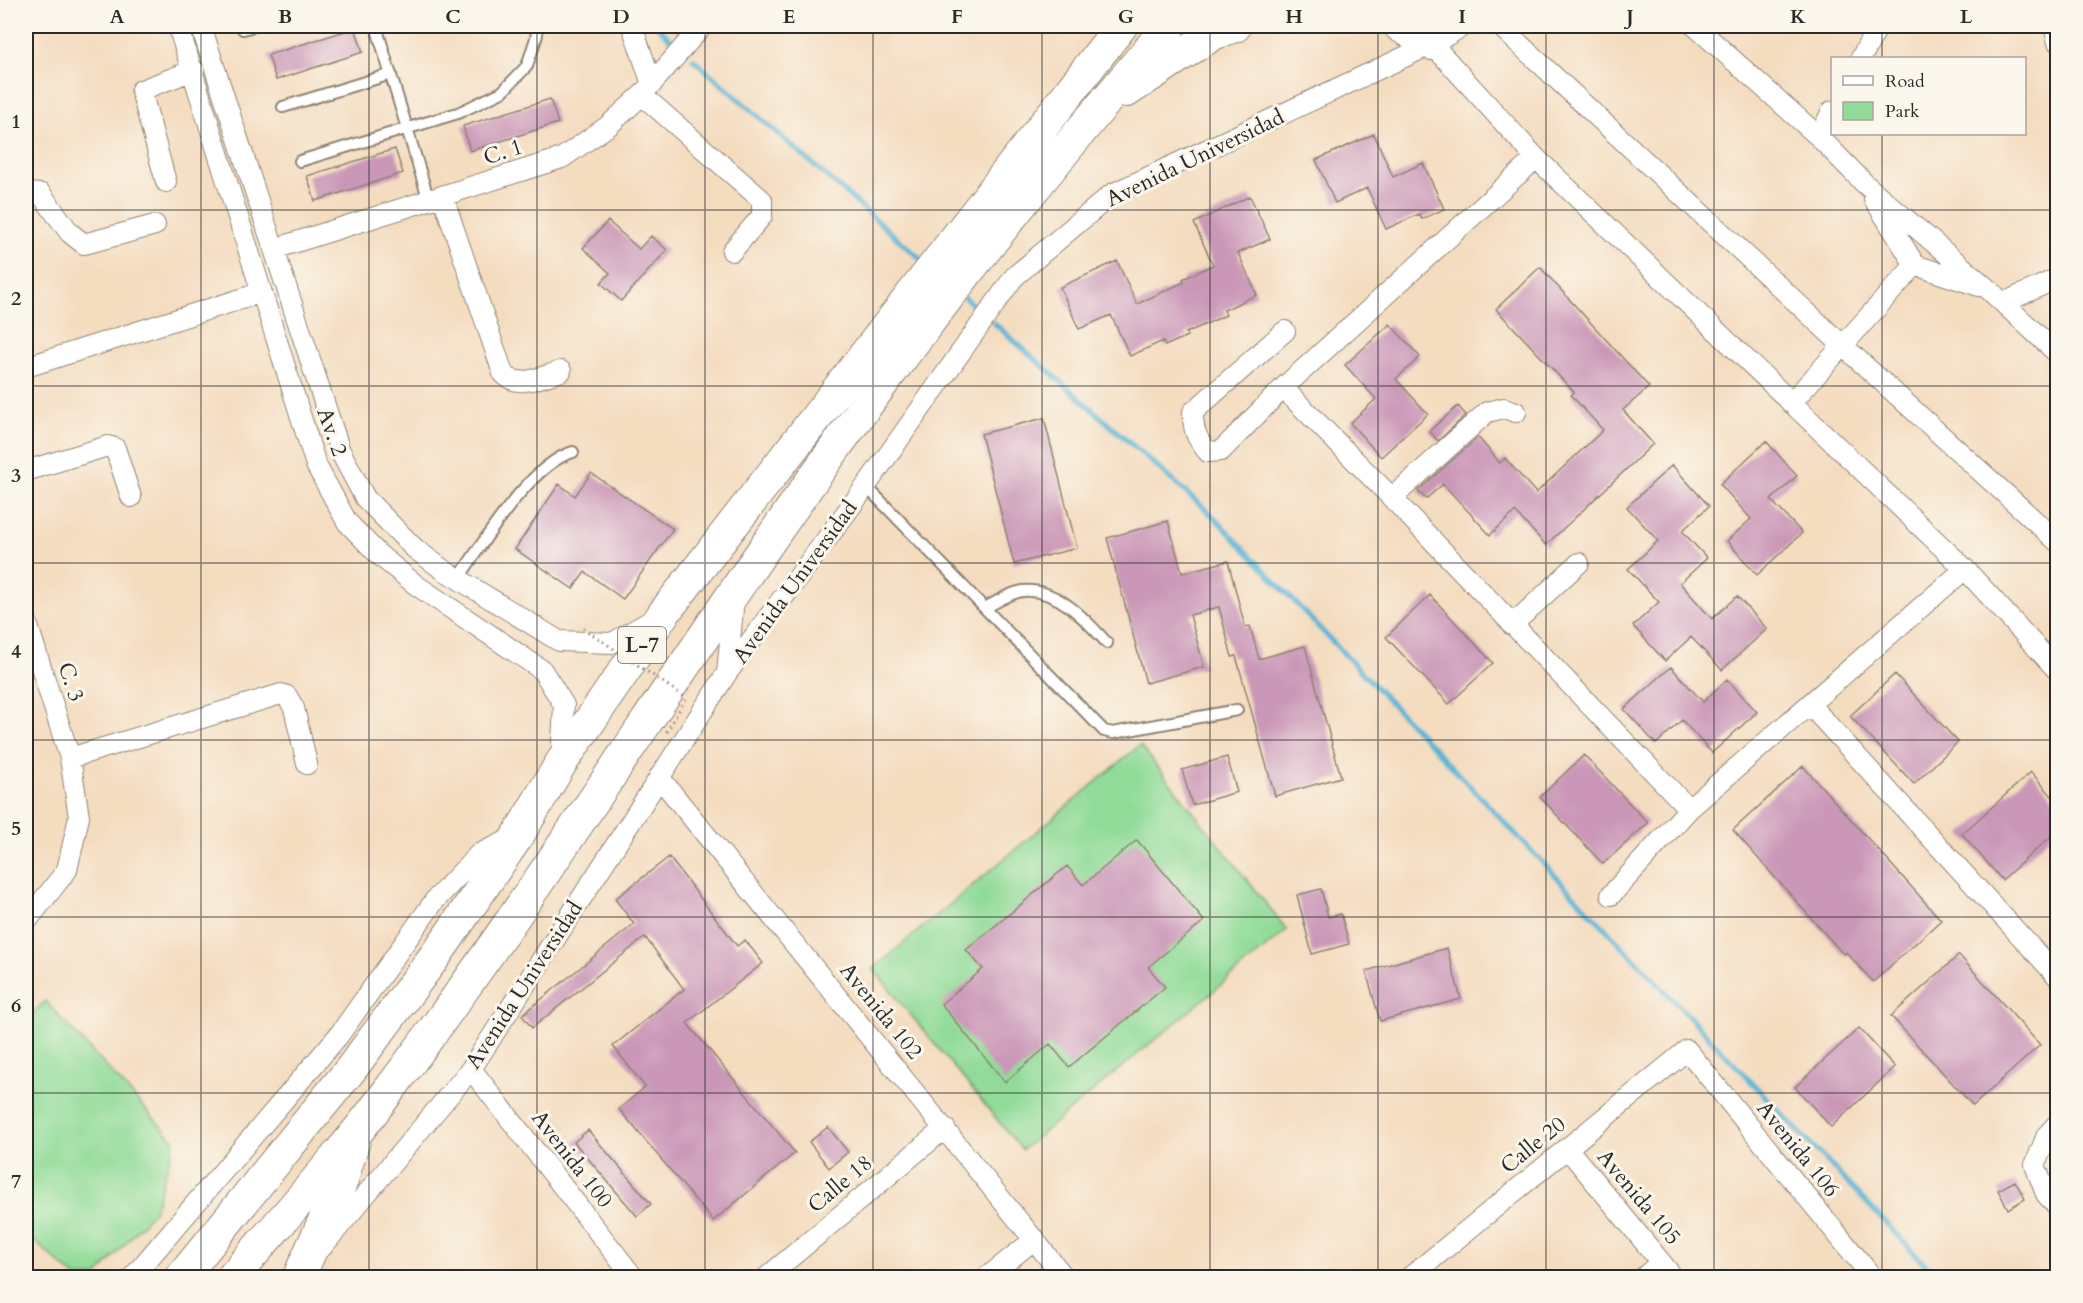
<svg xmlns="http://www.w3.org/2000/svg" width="2083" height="1303" viewBox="0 0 2083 1303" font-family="Cardo,serif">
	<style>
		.green { fill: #90db97; stroke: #5e8361; stroke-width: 1.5 }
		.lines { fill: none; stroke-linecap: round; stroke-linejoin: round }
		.stream { stroke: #56b4d5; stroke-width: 5 }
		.building { fill: #ca97b8 }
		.lane-casing { stroke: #908475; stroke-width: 14 }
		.street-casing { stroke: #908475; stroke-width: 22 }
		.primary-casing { stroke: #908475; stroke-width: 34 }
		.lane { stroke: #fff; stroke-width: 10 }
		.street { stroke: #fff; stroke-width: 20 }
		.primary { stroke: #fff; stroke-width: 32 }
		.path-bridge { stroke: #908475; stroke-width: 3; stroke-dasharray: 1.5 4.5; stroke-linecap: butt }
		.grid { fill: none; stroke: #2b2b2b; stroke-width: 1.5; stroke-opacity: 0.55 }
		.labels { text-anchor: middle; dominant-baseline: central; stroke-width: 6; stroke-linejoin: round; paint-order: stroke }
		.shield { fill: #fbf7ec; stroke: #696865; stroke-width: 1.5 }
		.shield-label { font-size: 21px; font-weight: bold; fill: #2b2b2b }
		.street-label { font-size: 22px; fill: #2b2b2b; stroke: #fbf7ec }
		.neatline { fill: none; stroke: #2b2b2b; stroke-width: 2 }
		.grid-label { font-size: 20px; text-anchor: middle; font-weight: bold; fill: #2b2b2b }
	</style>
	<rect width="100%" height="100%" fill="#fbf7ec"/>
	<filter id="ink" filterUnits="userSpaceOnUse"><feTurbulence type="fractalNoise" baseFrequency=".0167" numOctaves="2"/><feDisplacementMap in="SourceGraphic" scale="12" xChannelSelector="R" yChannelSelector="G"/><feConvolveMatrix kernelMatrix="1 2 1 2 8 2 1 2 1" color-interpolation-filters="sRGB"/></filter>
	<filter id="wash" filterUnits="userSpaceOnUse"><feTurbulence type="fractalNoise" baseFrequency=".008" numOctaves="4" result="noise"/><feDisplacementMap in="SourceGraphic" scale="24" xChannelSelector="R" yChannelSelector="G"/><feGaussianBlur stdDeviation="1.35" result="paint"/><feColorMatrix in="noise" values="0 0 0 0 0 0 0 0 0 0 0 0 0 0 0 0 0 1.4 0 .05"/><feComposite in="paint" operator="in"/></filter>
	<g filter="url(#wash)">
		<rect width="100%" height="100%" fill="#f4dcbf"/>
		<path class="green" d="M1140,745L1287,930L1022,1150L873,969Z
			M45,1001L175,1141L154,1211L96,1277H75L26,1234V1021Z"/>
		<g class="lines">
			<path class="stream" d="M657,26L670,39
				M693,59L923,261
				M964,297L978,309
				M994,323L1213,516L1938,1278"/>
		</g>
		<g id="blocks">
			<path class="building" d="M355,28L363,52L276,80L268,55Z
				M550,99L558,123L470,151L463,126Z
				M1374,134L1393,177L1423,163L1444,209L1422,219L1419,214L1386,229L1367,188L1335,203L1316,160Z
				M395,149L403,173L315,201L307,176Z
				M1250,196L1270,239L1238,253L1257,295L1224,310L1226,315L1186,333L1187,336L1165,346L1163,341L1130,356L1111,315L1079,329L1060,287L1117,261L1137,304L1184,282L1183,279L1213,265L1194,223Z
				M608,221L639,249L651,236L667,250L621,301L601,283L610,273L583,248Z
				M1540,267L1649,387L1623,410L1653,444L1546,545L1515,512L1490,535L1443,484L1426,499L1418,491L1478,437L1500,463L1505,458L1536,493L1603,430L1571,395L1574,392L1496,309Z
				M1390,324L1420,357L1396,379L1428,414L1381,457L1350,423L1376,399L1345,365Z
				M1458,406L1466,415L1438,441L1429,431Z
				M1044,418L1077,548L1014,564L981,434Z
				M1766,441L1797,476L1771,500L1802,533L1757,575L1727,541L1751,519L1720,484Z
				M1672,465L1709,506L1682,531L1707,558L1680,583L1712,619L1737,596L1767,629L1722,670L1691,637L1665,661L1633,626L1659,602L1628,569L1658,541L1627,507Z
				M591,473L673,529L623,599L585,572L573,589L515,549L559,484L575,496Z
				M1168,521L1182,573L1228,561L1245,627L1250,626L1259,659L1305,646L1341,777L1275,796L1236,656L1232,657L1219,607L1190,615L1204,667L1146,683L1107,538Z
				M1430,595L1493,663L1449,704L1386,637Z
				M1671,667L1703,702L1727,679L1757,712L1712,753L1682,720L1656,744L1624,709Z
				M1895,674L1958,742L1914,784L1850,716Z
				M1584,755L1648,823L1603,864L1540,797Z
				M1227,757L1237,792L1192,805L1182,770Z
				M1803,766L1941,920L1873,982L1846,952L1844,955L1733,830Z
				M2031,772L2058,803V830L2002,880L1962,834Z
				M1137,840L1204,921L1148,967L1165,987L1069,1067L1050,1044L1005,1082L941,1004L983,969L966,950L1067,866L1083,885Z
				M669,857L737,946L745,940L763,963L687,1023L795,1153L713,1221L619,1109L645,1087L613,1046L684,989L645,937L532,1028L522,1015L634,924L615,899Z
				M1321,889L1328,917L1341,914L1349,944L1312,954L1297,895Z
				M1447,948L1461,999L1380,1021L1366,971Z
				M1959,955L2040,1045L1973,1106L1891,1016Z
				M1859,1028L1895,1067L1831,1127L1795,1087Z
				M828,1127L848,1152L829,1168L809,1142Z
				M588,1130L651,1204L637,1216L574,1142Z
				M2015,1181L2025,1199L2008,1209L1998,1190Z"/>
		</g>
	</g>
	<g filter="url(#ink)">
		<use href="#blocks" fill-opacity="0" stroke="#908475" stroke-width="1.5"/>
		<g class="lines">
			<g class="lane-casing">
				<path id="lane" d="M242,26L243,29L254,26
					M376,26L429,201
					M283,107L391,74
					M300,161L458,113L502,92L527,66L537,35L535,26
					M866,486L1104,731L1113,733L1237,710
					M458,579C484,542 530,464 573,452
					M985,608C995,603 1011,592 1023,591C1058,588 1086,620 1107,643"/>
			</g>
			<g class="street-casing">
				<path id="street" d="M178,26L316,465L347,522L378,554L416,585L542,670L564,705L561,760
					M201,26L340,451L365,498L414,548L442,569L559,641L612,643L654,619
					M632,26L652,84
					M1500,26L1842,345L2058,542
					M1695,26L1819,137L1865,184L1988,289L2058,354
					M2054,26L2058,42
					M1432,44L1536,158L1965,569L2058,671
					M1861,58L1878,26
					M642,95L762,200V216L732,251
					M1819,137L1832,111
					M166,182L141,90L194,70
					M26,193L41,194L70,233L84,244L155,225
					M443,197L503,373C517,390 543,376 561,371
					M274,249L562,158L608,126L642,95L702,26
					M1915,265L1979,286
					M2003,303L2058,278
					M1285,331L1193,412C1193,430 1196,438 1208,452L1221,451L1283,388L1536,158
					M26,367L260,293
					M1283,388L1392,498L1689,809
					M1791,403L1915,265L1874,199
					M26,471L108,446L115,448L131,497
					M1392,498L1487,412L1504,408L1516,412
					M26,620L70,758L79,817L67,870L26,922
					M1512,625L1579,563
					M727,673L734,598
					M1810,705L2058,977
					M70,758L281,694L287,696L294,708L307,764
					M659,777L1065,1278
					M1611,895L1689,809L1965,569
					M471,1069L634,1278
					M2058,1123L2047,1135L2035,1165L2046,1194L2058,1207
					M1567,1148L1674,1278
					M322,1247L471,1069L727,673L866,486L1014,277L1112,194L1432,44L1463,26
					M132,1278L339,1035L435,900L479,854L513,838
					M766,1278L945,1128
					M986,1278L1035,1239
					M1409,1278L1687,1050L1873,1278
					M1643,1278L1661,1262"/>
			</g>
			<g class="primary-casing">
				<path id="primary" d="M1400,26L1432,44
					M1127,91L1213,34L1235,26
					M301,1272L341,1183L354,1140
					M181,1278L351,1069L438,952L517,837L561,763L664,613L1121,26
					M232,1278C283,1218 337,1160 384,1097C558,867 707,619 879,388C971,264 1069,143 1169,26"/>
			</g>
			<use href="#lane" class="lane"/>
			<use href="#street" class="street"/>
			<use href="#primary" class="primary"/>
			<path class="path-bridge" d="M583,628L686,698L665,735"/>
		</g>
	</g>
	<path class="grid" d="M201,26V1278M369,26V1278M537,26V1278M705,26V1278M873,26V1278M1042,26V1278M1210,26V1278M1378,26V1278M1546,26V1278M1714,26V1278M1882,26V58M1882,134V1278M26,210H2058M26,386H2058M26,563H2058M26,740H2058M26,917H2058M26,1093H2058"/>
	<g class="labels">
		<rect class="shield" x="618" y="627" width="48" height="36" rx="4.5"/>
		<g class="shield-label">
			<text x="642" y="645">L-7</text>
		</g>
		<g class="street-label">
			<text transform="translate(503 152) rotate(-18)">C. 1</text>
			<text transform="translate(1195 158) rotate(-26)">Avenida Universidad</text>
			<text transform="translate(332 432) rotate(70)">Av. 2</text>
			<text transform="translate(795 582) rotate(-54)">Avenida Universidad</text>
			<text transform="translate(71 682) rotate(72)">C. 3</text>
			<text transform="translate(524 985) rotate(-57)">Avenida Universidad</text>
			<text transform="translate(881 1011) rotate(51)">Avenida 102</text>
			<text transform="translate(1533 1145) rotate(-39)">Calle 20</text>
			<text transform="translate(1798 1149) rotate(51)">Avenida 106</text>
			<text transform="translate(572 1159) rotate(52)">Avenida 100</text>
			<text transform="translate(840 1184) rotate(-40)">Calle 18</text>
			<text transform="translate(1639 1197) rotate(50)">Avenida 105</text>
		</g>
	</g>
	<rect width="2083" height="1303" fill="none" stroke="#fbf7ec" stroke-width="66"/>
	<rect x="1831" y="57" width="195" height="78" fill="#fbf7ec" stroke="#a8a59f" stroke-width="1.5"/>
	<rect x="1843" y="76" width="30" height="9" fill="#ffffff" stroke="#a8a59f" stroke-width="1.5"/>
	<text x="1885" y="87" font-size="18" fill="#2b2b2b">Road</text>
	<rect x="1843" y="102" width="30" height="18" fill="#90db97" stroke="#a8a59f" stroke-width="1.5"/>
	<text x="1885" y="117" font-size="18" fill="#2b2b2b">Park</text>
	<rect x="33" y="33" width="2017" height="1237" class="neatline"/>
	<g class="grid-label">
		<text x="117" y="23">A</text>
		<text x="285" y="23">B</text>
		<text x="453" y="23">C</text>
		<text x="621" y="23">D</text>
		<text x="789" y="23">E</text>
		<text x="957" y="23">F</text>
		<text x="1126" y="23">G</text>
		<text x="1294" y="23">H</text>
		<text x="1462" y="23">I</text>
		<text x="1630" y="23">J</text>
		<text x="1798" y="23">K</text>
		<text x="1966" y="23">L</text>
		<text x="16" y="128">1</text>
		<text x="16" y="305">2</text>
		<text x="16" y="482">3</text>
		<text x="16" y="658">4</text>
		<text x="16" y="835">5</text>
		<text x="16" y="1012">6</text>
		<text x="16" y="1188">7</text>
	</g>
</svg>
